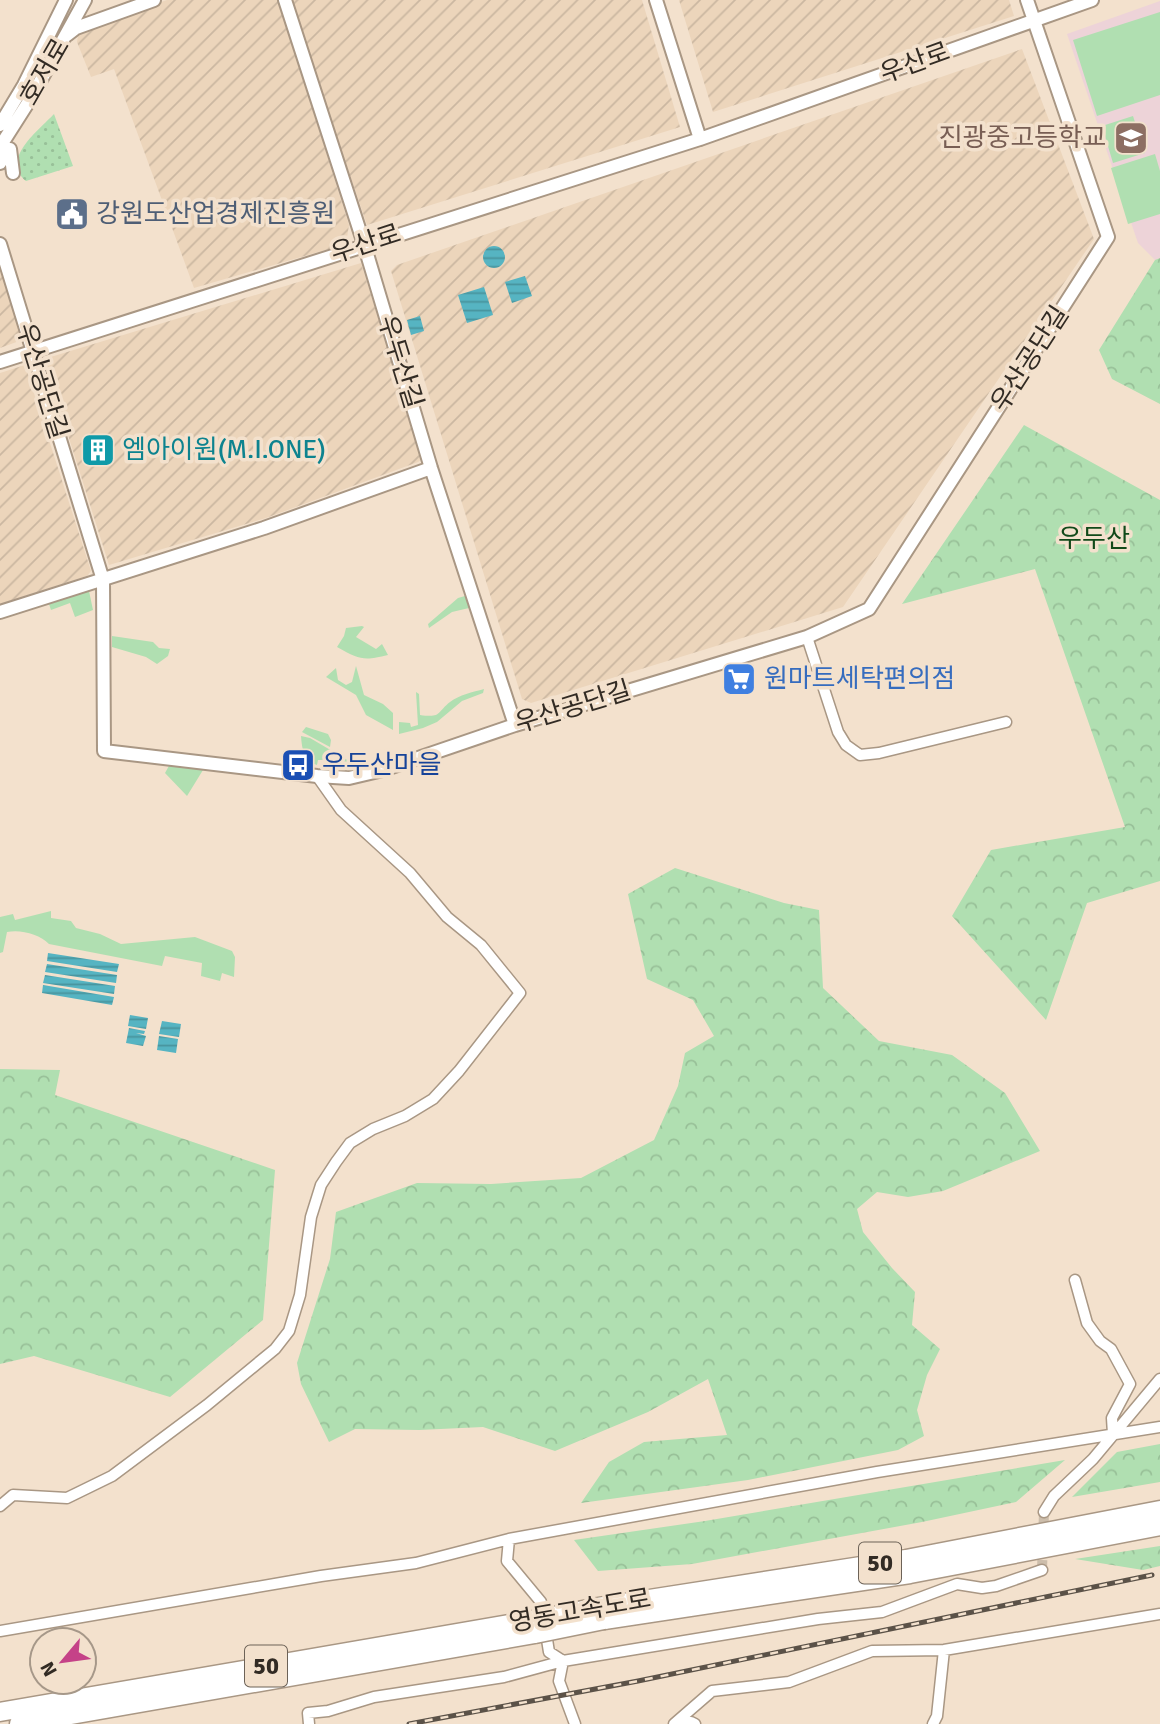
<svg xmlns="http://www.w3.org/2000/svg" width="1160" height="1724" viewBox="0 0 1160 1724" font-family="Signika,'Noto Sans KR',sans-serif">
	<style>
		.industrial { fill: url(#industrial-furrows) }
		.education { fill: #edd3d8 }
		.grass { fill: #b0dfb1 }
		.forest { fill: url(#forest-crowns) }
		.park { fill: url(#park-dots) }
		.water { fill: url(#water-rules) }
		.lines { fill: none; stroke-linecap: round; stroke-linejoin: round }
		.minor-tunnel { stroke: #ccbdab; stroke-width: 10; stroke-dasharray: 10 5; stroke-linecap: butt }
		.minor-casing { stroke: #a99784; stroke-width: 13 }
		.tertiary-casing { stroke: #a99784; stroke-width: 16 }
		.motorway-casing { stroke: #a99784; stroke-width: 21 }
		.minor { stroke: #fff; stroke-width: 10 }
		.tertiary { stroke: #fff; stroke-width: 12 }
		.motorway { stroke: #fff; stroke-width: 18 }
		.rail-casing { stroke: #5b5248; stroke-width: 5 }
		.rail { stroke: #f3e1cd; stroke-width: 2.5; stroke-dasharray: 8; stroke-linecap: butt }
		.motorway-bridge-casing { stroke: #a99784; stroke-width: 21; stroke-linecap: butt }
		.motorway-bridge { stroke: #fff; stroke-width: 18 }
		.labels { text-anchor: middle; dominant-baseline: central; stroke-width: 7; stroke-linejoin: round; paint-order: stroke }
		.shield { fill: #f3e1cd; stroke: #6c6257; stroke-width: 2 }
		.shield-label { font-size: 24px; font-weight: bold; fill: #322b24 }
		.street-label { font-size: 26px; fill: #322b24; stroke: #f3e1cd }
		.education-label { font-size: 26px; fill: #785e54; stroke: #f3e1cd; text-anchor: end }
		.service-label { font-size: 26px; fill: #4e5e75; stroke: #f3e1cd; text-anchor: start }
		.culture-label { font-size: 26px; fill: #0d838f; stroke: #f3e1cd; text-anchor: start }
		.park-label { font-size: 26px; fill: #114919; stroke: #f3e1cd }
		.shop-label { font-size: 26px; fill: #366cbe; stroke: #f3e1cd; text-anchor: start }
		.transit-label { font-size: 26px; fill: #164399; stroke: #f3e1cd; text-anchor: start }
	</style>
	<defs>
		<pattern id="industrial-furrows" width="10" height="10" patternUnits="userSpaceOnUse" patternTransform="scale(1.75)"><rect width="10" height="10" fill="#ecd5bb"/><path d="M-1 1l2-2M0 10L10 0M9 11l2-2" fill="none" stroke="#cbb7a1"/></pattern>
		<pattern id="forest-crowns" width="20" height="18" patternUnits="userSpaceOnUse" patternTransform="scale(1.75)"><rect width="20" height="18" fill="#b0dfb1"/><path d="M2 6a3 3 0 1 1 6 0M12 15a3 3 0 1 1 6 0" fill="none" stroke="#98c098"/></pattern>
		<pattern id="park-dots" width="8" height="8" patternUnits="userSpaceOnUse" patternTransform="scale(1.75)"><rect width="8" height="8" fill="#b0dfb1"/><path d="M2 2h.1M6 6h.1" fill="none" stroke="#98c098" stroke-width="1.8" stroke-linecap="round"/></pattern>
		<pattern id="water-rules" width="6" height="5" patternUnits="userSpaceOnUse" patternTransform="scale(1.75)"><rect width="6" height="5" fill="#56b4c2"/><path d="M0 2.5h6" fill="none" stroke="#48939d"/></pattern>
	</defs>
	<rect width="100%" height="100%" fill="#f3e1cd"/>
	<path class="industrial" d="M167,0H278L349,225L346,244L194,288L114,69L91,77L77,42L79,29Z
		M290,0H642L680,127L367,225Z
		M679,0H1009L1014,16L713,112Z
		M1022,49L1094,239L843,607L531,703L522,699L391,271L397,265Z
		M361,263L422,459L418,462L266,518L109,565L44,359Z
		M0,267L22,340L0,348Z
		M25,365L91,571L87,576L0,604V373Z"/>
	<path class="education" d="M1160,1V258L1155,260L1138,243L1067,34Z"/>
	<path class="grass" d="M1160,12V95L1097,116L1073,40Z
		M1133,116L1145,153L1113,163L1102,126Z
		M1155,154L1160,171V214L1128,224L1111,168Z
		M89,591L93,610L75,617L70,603L51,610L49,604Z
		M465,596L469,608L452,612L429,628L428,624L458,598Z
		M362,626L364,627L356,637L376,649L382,644L388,655C364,661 360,660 337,647L344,636L346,628Z
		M112,636L153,642L159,648L170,649L168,656L157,664L146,657L112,647Z
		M356,666L364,695L383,704L393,713V730L366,715L356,695L326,677L336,668L338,680L346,685L352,682Z
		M484,689L483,693L462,701L437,722L423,728L399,734V722L410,723L411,727L418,725L416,692L419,694L420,715C442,718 436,713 450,702C459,695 473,692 484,689Z
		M306,727L328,734L331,740L330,747L302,732Z
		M301,736L310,738L356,765L345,766L343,760H318L317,765C303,760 302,748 301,736Z
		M170,764L203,770L187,796L165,773Z
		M51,911V918L71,921L76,928L100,934L121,944L195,937L232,951L235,957L234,977L222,973L220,981L201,976L202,963L165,956L162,966L49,944C40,934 20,929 7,932L3,952L0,953V917L13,914L15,920Z"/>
	<path class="forest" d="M1160,258V404L1112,379L1099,350L1155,260Z
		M1024,425L1160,500V881L1087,903L1046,1020L952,916L991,850L1125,827L1035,569L902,604Z
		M675,868L784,903L819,910L823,988L879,1041L952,1055L1005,1093L1040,1151L943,1191L908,1197L877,1192L857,1209L863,1232L892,1268L915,1292L912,1325L940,1349L927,1375L917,1410L924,1436L898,1450L748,1480L581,1503L609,1462L644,1442L727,1435L708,1379L648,1412L555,1451L483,1427L419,1430L355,1429L329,1442L301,1384L297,1363L330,1259L336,1212L417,1183L491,1184L581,1178L654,1140L678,1086L685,1053L714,1036L693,1000L647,979L628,894Z
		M0,1069L60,1070L55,1095L275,1170L263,1320L170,1397L34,1356L0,1364Z
		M1160,1444V1482L1072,1497L1117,1452Z
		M1065,1460L1016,1502L922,1522L692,1564L598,1571L574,1540L705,1521Z
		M1160,1546V1566L1143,1570L1075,1559Z"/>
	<path class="park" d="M54,114L73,166L26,181C0,159 39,130 54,114Z"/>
	<path class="water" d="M483 257a11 11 0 1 1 22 0a11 11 0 1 1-22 0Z
		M525,276L532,296L512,303L505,282Z
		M484,287L493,315L467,323L458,295Z
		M420,316L424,331L411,335L407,320Z
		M48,953L119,964L117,972L47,961Z
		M47,964L117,975L116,983L45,972Z
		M45,975L115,986L114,994L43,983Z
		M43,985L114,997L112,1005L42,993Z
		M130,1015L148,1018L146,1029L128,1026Z
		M162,1021L181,1024L179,1037L159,1034Z
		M129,1028L145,1031L144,1034L136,1033L146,1036L143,1046L126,1043Z
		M159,1036L178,1039L176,1053L157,1050Z"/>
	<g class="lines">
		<path class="minor-tunnel" d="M1042,1570L1044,1512"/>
		<g class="minor-casing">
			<path id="minor" d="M807,637L838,732L846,745L860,755L879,753L1006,722
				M1075,1280L1087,1323L1100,1341L1111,1349L1130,1384L1112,1418L1113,1434
				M0,1506L13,1495L67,1498L112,1476L207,1405L275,1349L289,1331L300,1295L311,1217L321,1185L336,1162L350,1143L373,1129L405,1116L433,1099L459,1071L520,993L481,945L447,917L410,873L341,810L317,776
				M1044,1512L1054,1496L1093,1459L1160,1379
				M0,1631L321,1576L416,1563L509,1539L877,1472L1160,1427
				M309,1724L308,1713L328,1711L374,1697L504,1677L563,1661L549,1652L541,1602L507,1561L509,1539
				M575,1724L559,1681L563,1661L818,1619L882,1612L957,1584L982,1588L996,1586L1042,1570
				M674,1724L712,1691L789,1682L872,1651L944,1650L1160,1614
				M674,1724L691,1722L695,1724
				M933,1724L937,1716L944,1650"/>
		</g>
		<g class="tertiary-casing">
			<path id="tertiary" d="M285,0L364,244L431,468L515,725
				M656,0L700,139
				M67,35L76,28L154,0
				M0,125L24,85L66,0
				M10,149L13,173
				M0,163L5,155L3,142L31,98L85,0
				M0,244L103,580L104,751L317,776L349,778L383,770L515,725L807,637L869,609L1108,237L1027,0
				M0,362L700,139L1092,0
				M0,612L264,528L431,468"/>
		</g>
		<g class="motorway-casing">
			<path id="motorway" d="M598,1607L906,1559L1160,1510
				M604,1620L910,1574L1160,1526
				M0,1712L533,1620
				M19,1724L535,1634"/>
		</g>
		<use href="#minor" class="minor"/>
		<use href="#tertiary" class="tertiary"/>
		<use href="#motorway" class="motorway"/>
		<g class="rail-casing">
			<path id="rail" d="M409,1724L638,1681L1152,1575"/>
		</g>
		<use href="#rail" class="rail"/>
		<g class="motorway-bridge-casing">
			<path id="motorway-bridge" d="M533,1620L598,1607
				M535,1634L604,1620"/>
		</g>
		<use href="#motorway-bridge" class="motorway-bridge"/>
	</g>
	<defs>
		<g id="school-square" transform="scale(1.75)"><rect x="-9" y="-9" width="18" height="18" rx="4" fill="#8d6e63" stroke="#f3e1cd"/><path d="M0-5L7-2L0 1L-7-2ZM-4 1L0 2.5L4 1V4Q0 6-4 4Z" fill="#fff"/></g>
		<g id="civic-square" transform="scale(1.75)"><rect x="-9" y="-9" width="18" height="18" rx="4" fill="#5c6f8a" stroke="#f3e1cd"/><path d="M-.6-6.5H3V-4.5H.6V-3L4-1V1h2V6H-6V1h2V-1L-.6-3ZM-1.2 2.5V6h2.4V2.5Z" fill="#fff"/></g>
		<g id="building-square" transform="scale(1.75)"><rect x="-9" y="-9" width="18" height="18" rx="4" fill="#0f9aa8" stroke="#f3e1cd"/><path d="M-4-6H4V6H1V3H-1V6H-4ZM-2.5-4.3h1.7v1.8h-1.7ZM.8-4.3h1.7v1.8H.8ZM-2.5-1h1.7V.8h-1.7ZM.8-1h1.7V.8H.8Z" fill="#fff"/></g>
		<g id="supermarket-square" transform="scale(1.75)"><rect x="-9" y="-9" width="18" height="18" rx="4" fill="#3f7fe0" stroke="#f3e1cd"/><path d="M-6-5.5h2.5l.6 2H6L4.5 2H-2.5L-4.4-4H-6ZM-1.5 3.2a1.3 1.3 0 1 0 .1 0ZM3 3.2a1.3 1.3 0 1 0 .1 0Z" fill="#fff"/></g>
		<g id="bus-square" transform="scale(1.75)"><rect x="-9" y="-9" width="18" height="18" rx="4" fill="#1a4fb4" stroke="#f3e1cd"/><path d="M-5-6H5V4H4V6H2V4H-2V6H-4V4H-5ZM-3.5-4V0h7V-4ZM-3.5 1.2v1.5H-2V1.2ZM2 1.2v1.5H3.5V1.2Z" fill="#fff"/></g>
	</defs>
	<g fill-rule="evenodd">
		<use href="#school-square" x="1131" y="138"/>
		<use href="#civic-square" x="72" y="214"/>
		<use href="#building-square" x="98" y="450"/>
		<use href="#supermarket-square" x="739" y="679"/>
		<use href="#bus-square" x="298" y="765"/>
	</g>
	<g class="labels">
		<g class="shield">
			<rect x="859" y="1542.5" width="42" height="41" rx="5"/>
			<rect x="245" y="1645.5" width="42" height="41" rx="5"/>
		</g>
		<g class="shield-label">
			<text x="880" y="1563">50</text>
			<text x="266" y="1666">50</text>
		</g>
		<g class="street-label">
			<text transform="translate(915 63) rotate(-20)">우산로</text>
			<text transform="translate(45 72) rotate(-60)">호저로</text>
			<text transform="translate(366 244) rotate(-18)">우산로</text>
			<text transform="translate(1030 359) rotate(-57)">우산공단길</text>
			<text transform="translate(400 362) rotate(73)">우두산길</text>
			<text transform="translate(42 381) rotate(73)">우산공단길</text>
			<text transform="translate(573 707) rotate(-17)">우산공단길</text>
			<text transform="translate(580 1611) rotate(-10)">영동고속도로</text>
		</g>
		<g class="education-label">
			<text x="1106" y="138">진광중고등학교</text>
		</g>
		<g class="service-label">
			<text x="96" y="214">강원도산업경제진흥원</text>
		</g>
		<g class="culture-label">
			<text x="122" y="450">엠아이원(M.I.ONE)</text>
		</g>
		<g class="park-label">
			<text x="1094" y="539">우두산</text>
		</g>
		<g class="shop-label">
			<text x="764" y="679">원마트세탁편의점</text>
		</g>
		<g class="transit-label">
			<text x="322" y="765">우두산마을</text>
		</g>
	</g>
	<g transform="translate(63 1661) rotate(241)"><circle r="33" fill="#f3e1cd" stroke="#a69889" stroke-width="2"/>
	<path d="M0-5L12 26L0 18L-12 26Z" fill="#c54288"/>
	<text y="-10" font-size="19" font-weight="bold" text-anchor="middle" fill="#322b24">N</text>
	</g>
</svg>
